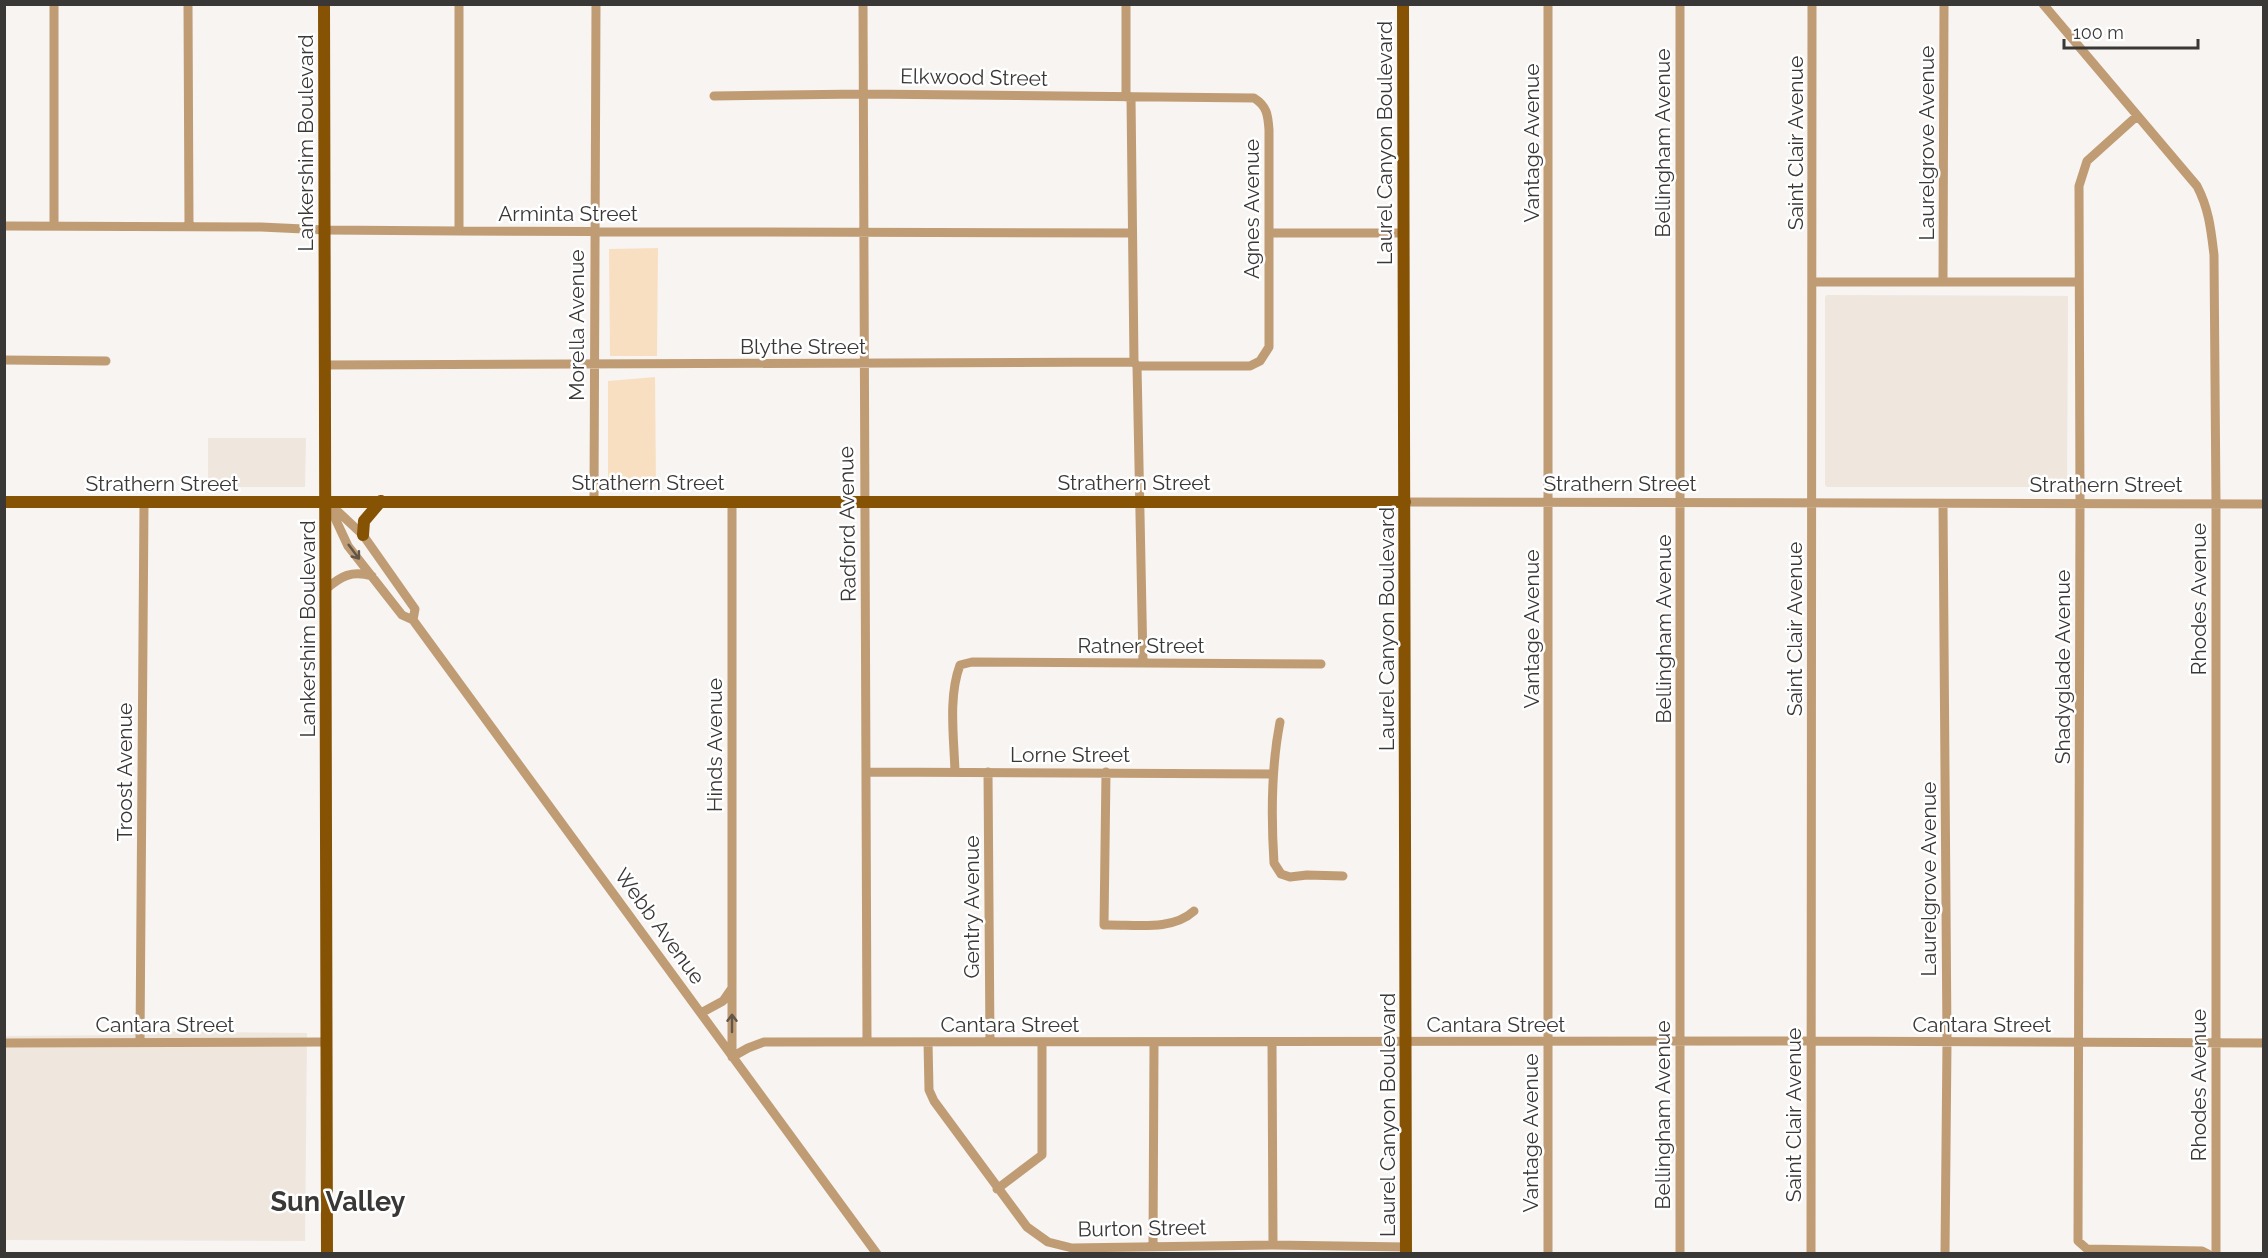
<svg xmlns="http://www.w3.org/2000/svg" width="2268" height="1258" viewBox="0 0 2268 1258" font-family="Raleway,sans-serif">
	<style>
		.built { fill: #efe6dd }
		.green { fill: #f9dfc2 }
		.lines { fill: none; stroke-linecap: round; stroke-linejoin: round }
		.minor { stroke: #c09c74; stroke-width: 9 }
		.major { stroke: #865305; stroke-width: 12 }
		.oneway { stroke: #625649 }
		.labels { text-anchor: middle; dominant-baseline: central; stroke-width: 5; stroke-linejoin: round; paint-order: stroke }
		.street-label { font-size: 21px; fill: #3a3837; stroke: #fff }
		.district-label { font-size: 27px; font-weight: bold; fill: #3a3837; stroke: #fff }
	</style>
	<rect width="100%" height="100%" fill="#f7f4f1"/>
	<path class="built" d="M1827,295L2068,296L2067,487H1827L1825,485V297Z
		M208,438H306L305,487H208Z
		M136,1031L307,1033L305,1241L5,1240L4,1036L129,1035Z"/>
	<path class="green" d="M658,248L657,356H610L609,249Z
		M655,377L656,487L614,485L608,479V381Z"/>
	<g class="lines">
		<path class="minor" d="M54,4V226
			M188,4L189,226
			M459,4V231
			M863,4L867,1042
			M1126,4V97
			M2043,4L2197,186C2209,209 2211,230 2214,255L2216,504V1254
			M1131,97L1134,362
			M2137,116L2087,161L2079,186L2080,503L2078,1241L2087,1249L2202,1251L2208,1254
			M4,226L261,227L325,230L459,231L1132,233
			M1269,233H1404
			M1813,282H2079
			M1943,282L1944,4
			M4,360L106,361
			M325,365L1134,362L1137,366H1250L1260,361L1269,347V130C1268,115 1267,106 1254,98L863,94L714,96
			M1137,366L1143,663
			M327,501L348,546L402,615L413,620L877,1254
			M594,501L596,4
			M732,501V1057
			M1405,502L2264,504
			M1943,505L1947,1042L1945,1254
			M332,506L363,535L415,609L413,620
			M326,589C341,576 352,570 372,576
			M1280,722C1271,768 1271,816 1274,863L1281,874L1290,877L1307,875L1343,876
			M867,772L1273,774
			M955,772C954,738 948,697 960,665L972,662L1321,664
			M988,772L990,1042
			M1106,772L1104,925C1133,924 1171,932 1194,911
			M701,1013L723,1001L732,988
			M140,1042L144,503
			M928,1042L929,1090L934,1101L1027,1227L1048,1242L1072,1248L1273,1245L1406,1247
			M1272,1042L1273,1245
			M4,1043L326,1042
			M732,1057L748,1048L764,1042L1811,1041L2264,1043
			M997,1189L1042,1155V1042
			M1153,1246L1154,1043
			M1548,1254V4
			M1680,1254V4
			M1811,1254L1812,4"/>
		<path class="major" d="M324,4L327,1254
			M1403,4L1406,1254
			M4,502H1405
			M363,535L364,521L381,501"/>
	</g>
	<defs><path id="oneway-shaft" d="M-6 0H5M1.5-3L5.5 0L1.5 3" fill="none" stroke-width="1.6" stroke-linecap="round" stroke-linejoin="round" transform="scale(1.5)"/></defs>
	<g class="oneway">
		<use href="#oneway-shaft" transform="translate(354 552) rotate(53)"/>
		<use href="#oneway-shaft" transform="translate(732 1023) rotate(-90)"/>
	</g>
	<g class="labels">
		<g class="street-label">
			<text transform="translate(974 77) rotate(1)">Elkwood Street</text>
			<text transform="translate(305 143) rotate(-90)">Lankershim Boulevard</text>
			<text transform="translate(1384 143) rotate(-90)">Laurel Canyon Boulevard</text>
			<text transform="translate(1531 143) rotate(-90)">Vantage Avenue</text>
			<text transform="translate(1662 143) rotate(-90)">Bellingham Avenue</text>
			<text transform="translate(1795 143) rotate(-90)">Saint Clair Avenue</text>
			<text transform="translate(1926 143) rotate(-90)">Laurelgrove Avenue</text>
			<text transform="translate(1251 209) rotate(-90)">Agnes Avenue</text>
			<text x="568" y="213">Arminta Street</text>
			<text transform="translate(576 325) rotate(-90)">Morella Avenue</text>
			<text x="803" y="346">Blythe Street</text>
			<text x="648" y="482">Strathern Street</text>
			<text x="1134" y="482">Strathern Street</text>
			<text x="162" y="483">Strathern Street</text>
			<text x="1620" y="483">Strathern Street</text>
			<text x="2106" y="484">Strathern Street</text>
			<text transform="translate(847 524) rotate(-91)">Radford Avenue</text>
			<text transform="translate(2198 599) rotate(-90)">Rhodes Avenue</text>
			<text transform="translate(307 629) rotate(-90)">Lankershim Boulevard</text>
			<text transform="translate(1386 629) rotate(-90)">Laurel Canyon Boulevard</text>
			<text transform="translate(1531 629) rotate(-90)">Vantage Avenue</text>
			<text transform="translate(1663 629) rotate(-90)">Bellingham Avenue</text>
			<text transform="translate(1794 629) rotate(-90)">Saint Clair Avenue</text>
			<text x="1141" y="645">Ratner Street</text>
			<text transform="translate(2062 667) rotate(-90)">Shadyglade Avenue</text>
			<text transform="translate(714 745) rotate(-90)">Hinds Avenue</text>
			<text x="1070" y="754">Lorne Street</text>
			<text transform="translate(124 772) rotate(-90)">Troost Avenue</text>
			<text transform="translate(1928 879) rotate(-90)">Laurelgrove Avenue</text>
			<text transform="translate(971 907) rotate(-90)">Gentry Avenue</text>
			<text transform="translate(660 926) rotate(54)">Webb Avenue</text>
			<text x="165" y="1024">Cantara Street</text>
			<text x="1010" y="1024">Cantara Street</text>
			<text x="1496" y="1024">Cantara Street</text>
			<text x="1982" y="1024">Cantara Street</text>
			<text transform="translate(2198 1085) rotate(-90)">Rhodes Avenue</text>
			<text transform="translate(1387 1115) rotate(-90)">Laurel Canyon Boulevard</text>
			<text transform="translate(1662 1115) rotate(-90)">Bellingham Avenue</text>
			<text transform="translate(1793 1115) rotate(-90)">Saint Clair Avenue</text>
			<text transform="translate(1530 1133) rotate(-90)">Vantage Avenue</text>
			<text transform="translate(1142 1228) rotate(-1)">Burton Street</text>
		</g>
		<g class="district-label">
			<text x="338" y="1201">Sun Valley</text>
		</g>
	</g>
	<rect width="2268" height="1258" fill="none" stroke="#3a3837" stroke-width="12"/>
	<path d="M2064 39v9h134v-9" fill="none" stroke="#3a3837" stroke-width="3"/>
	<text x="2073" y="39" font-size="18" fill="#3a3837" stroke="#ffffff" stroke-width="4.5" paint-order="stroke">100 m</text>
</svg>
